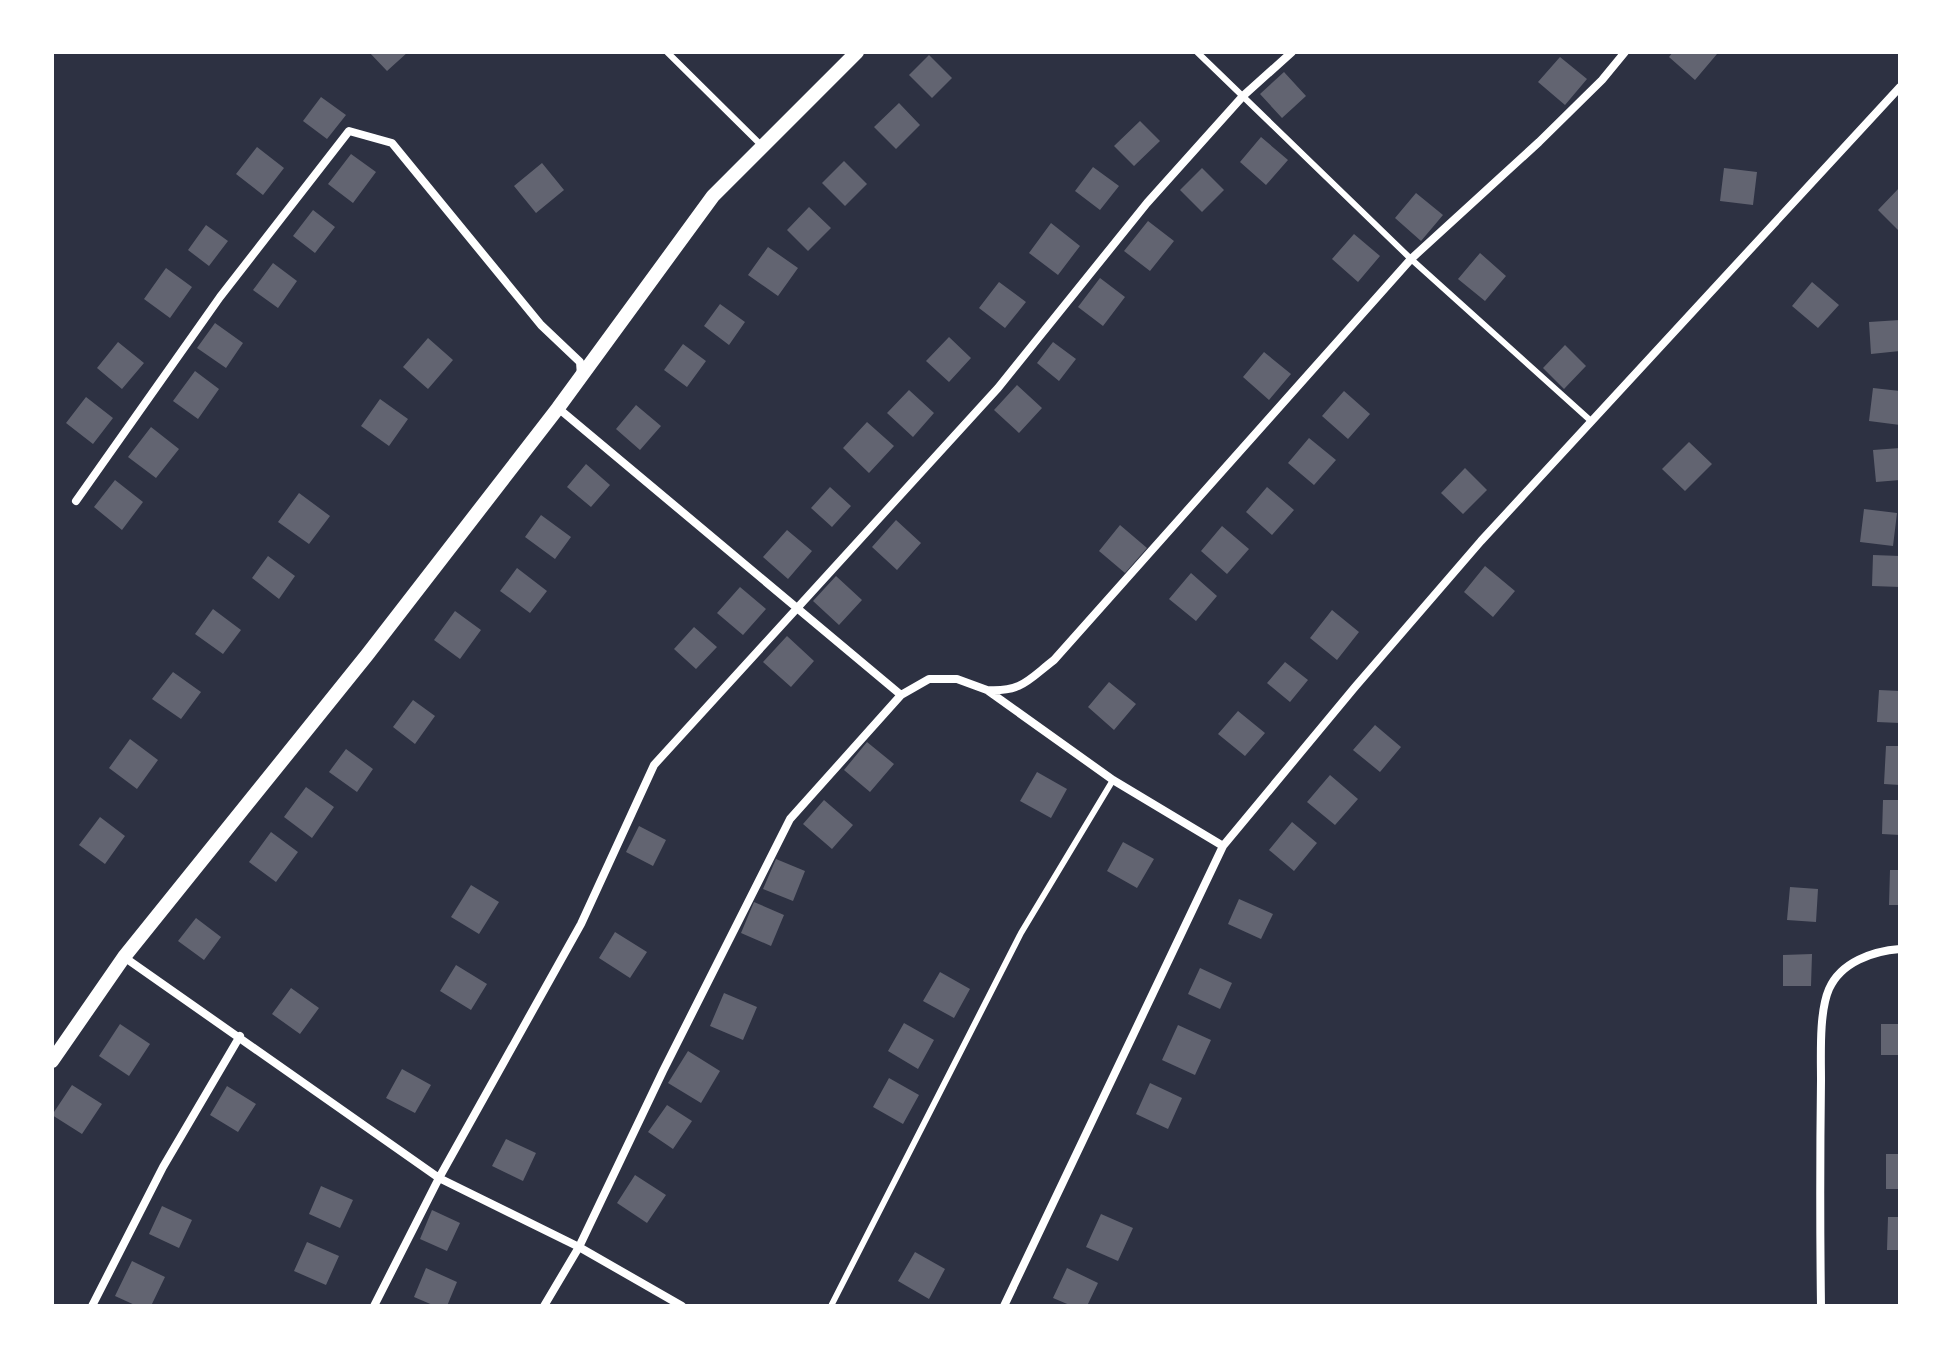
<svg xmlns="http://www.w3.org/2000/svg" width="1952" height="1358" viewBox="0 0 1952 1358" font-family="Commissioner,sans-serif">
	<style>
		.building { fill: #626471 }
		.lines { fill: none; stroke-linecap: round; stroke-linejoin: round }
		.service { stroke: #fff; stroke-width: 6 }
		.minor { stroke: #fff; stroke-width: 8 }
		.tertiary { stroke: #fff; stroke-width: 14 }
	</style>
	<rect width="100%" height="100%" fill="#2d3142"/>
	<path class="building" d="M369,52H408L387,71Z
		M1673,52H1714L1717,54L1695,80L1669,57Z
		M929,55L952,78L932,98L909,75Z
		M1560,57L1587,79L1565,105L1538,82Z
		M1284,72L1306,96L1282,118L1260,94Z
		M321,97L346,115L327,139L303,121Z
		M899,103L920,125L896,149L874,127Z
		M1140,121L1160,141L1134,166L1114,146Z
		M1261,137L1288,160L1266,185L1240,162Z
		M257,147L284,168L263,195L236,174Z
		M351,154L376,172L353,203L328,184Z
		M844,161L867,184L845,206L822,183Z
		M542,163L564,190L536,213L514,186Z
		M1093,167L1119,186L1100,210L1075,191Z
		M1202,168L1224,190L1202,212L1180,190Z
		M1724,168L1757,172L1753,205L1720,201Z
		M1900,187V232L1878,210Z
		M1416,193L1443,215L1421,241L1395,218Z
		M809,207L831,228L808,251L787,230Z
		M313,210L335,227L315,253L293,236Z
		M1148,221L1174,241L1150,271L1124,251Z
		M1051,223L1080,246L1058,275L1029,253Z
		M206,225L228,241L209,266L188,250Z
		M1354,234L1380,256L1358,282L1332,259Z
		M768,247L798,268L778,296L748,275Z
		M1480,253L1506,276L1485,301L1458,279Z
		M273,263L297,281L278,308L253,290Z
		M166,268L192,287L170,318L144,299Z
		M1100,278L1125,297L1103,326L1078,307Z
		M999,282L1026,302L1005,328L979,308Z
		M1812,282L1839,305L1818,328L1792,306Z
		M720,304L745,322L729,345L704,326Z
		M1900,320V351L1871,354L1869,322Z
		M215,323L243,343L226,368L197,348Z
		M949,337L971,358L949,382L926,361Z
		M428,338L453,360L428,389L403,367Z
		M118,342L144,363L122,389L97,368Z
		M1053,342L1076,359L1059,381L1037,363Z
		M683,344L706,361L687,387L664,370Z
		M1565,345L1586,366L1564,389L1543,368Z
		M1264,352L1291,374L1269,400L1243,377Z
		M195,371L219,389L198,419L173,401Z
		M1017,385L1042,408L1019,433L994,410Z
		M1873,388L1900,391V425L1869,421Z
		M909,390L934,413L913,437L887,413Z
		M1344,391L1370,414L1348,439L1322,416Z
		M86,397L113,418L93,444L66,423Z
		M380,399L408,419L389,446L361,426Z
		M636,405L661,426L640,450L616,429Z
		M867,422L894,446L869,473L843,448Z
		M151,427L179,449L156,478L128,457Z
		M1309,438L1336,460L1314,485L1288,463Z
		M1689,442L1712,464L1685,491L1662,469Z
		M1900,448V480L1876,482L1873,450Z
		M586,464L610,485L591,507L567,487Z
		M1465,468L1487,490L1463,514L1441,493Z
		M115,480L143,502L122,530L94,507Z
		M830,487L851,506L832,527L811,508Z
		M1267,487L1294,510L1272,535L1246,512Z
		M299,493L330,516L309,544L278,522Z
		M1864,509L1897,513L1893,546L1860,542Z
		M541,515L571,537L555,559L525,537Z
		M896,520L921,543L897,570L872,547Z
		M1120,525L1147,548L1125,573L1099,551Z
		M1222,526L1249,549L1227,574L1201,551Z
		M787,530L812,551L788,579L763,557Z
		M1873,555L1900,556V587L1872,586Z
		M268,556L295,576L279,599L252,578Z
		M1485,566L1515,591L1493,617L1464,592Z
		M517,568L547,591L530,613L500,591Z
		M1191,573L1217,596L1196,621L1169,599Z
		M836,576L862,600L839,625L813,601Z
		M740,587L766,609L743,635L717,613Z
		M213,609L241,630L223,654L195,634Z
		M1332,610L1359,632L1337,660L1310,638Z
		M455,611L481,630L460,659L434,640Z
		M694,627L717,647L696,669L674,649Z
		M787,636L814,661L791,687L763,662Z
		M1285,662L1308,680L1290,702L1267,683Z
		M173,672L201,692L181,719L152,699Z
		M1109,682L1136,704L1114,730L1088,707Z
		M1879,690L1900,691V723L1877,722Z
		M413,700L435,716L415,744L393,727Z
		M1238,711L1265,733L1245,756L1218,734Z
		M1375,725L1401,747L1380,772L1353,750Z
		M130,739L158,760L137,789L109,768Z
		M867,742L894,764L870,792L844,770Z
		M1886,746H1900V785L1884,784Z
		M346,749L373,769L357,792L329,772Z
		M1037,772L1067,789L1051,818L1020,801Z
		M1330,775L1358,799L1335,825L1307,802Z
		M306,787L334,807L312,838L284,817Z
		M824,800L853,825L832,849L803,824Z
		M1883,800H1900V835L1882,834Z
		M100,817L125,836L105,864L79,845Z
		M1292,822L1317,843L1294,871L1269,850Z
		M639,826L666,840L653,866L626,852Z
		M271,832L298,852L276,882L249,862Z
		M1123,842L1154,859L1137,888L1107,871Z
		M776,859L805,871L793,901L763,889Z
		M1890,870H1900V905H1889Z
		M471,885L499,902L479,934L451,917Z
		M1790,887L1818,889L1816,922L1787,920Z
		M1239,899L1273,914L1261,939L1228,924Z
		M754,902L784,915L771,946L741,933Z
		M196,918L221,937L204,960L178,941Z
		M615,932L647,952L630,978L599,958Z
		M1812,954L1811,986H1783V955Z
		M456,965L487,984L471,1010L440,991Z
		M1200,968L1232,983L1220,1009L1188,994Z
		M940,972L970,989L954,1018L923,1001Z
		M291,988L319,1008L300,1034L272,1014Z
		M724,993L757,1007L743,1040L710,1026Z
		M904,1023L934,1040L918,1069L888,1051Z
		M120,1024L150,1044L129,1076L99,1056Z
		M1881,1024H1900V1055H1881Z
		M1178,1025L1211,1040L1195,1075L1162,1060Z
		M688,1051L720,1071L701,1103L668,1083Z
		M402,1069L431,1085L415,1113L386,1098Z
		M889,1078L919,1095L903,1124L873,1107Z
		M1150,1083L1182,1098L1168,1129L1136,1114Z
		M72,1085L102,1104L82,1134L52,1115Z
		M227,1086L256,1104L238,1132L210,1115Z
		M667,1105L692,1121L673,1149L648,1132Z
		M506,1139L536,1153L523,1181L492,1166Z
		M1886,1154H1900V1189H1886Z
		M635,1175L666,1195L647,1223L617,1203Z
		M321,1186L353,1200L340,1228L309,1214Z
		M162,1206L192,1220L179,1248L149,1234Z
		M432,1210L460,1223L447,1251L420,1239Z
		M1101,1214L1133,1228L1118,1261L1086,1247Z
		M1888,1217H1900V1250H1887Z
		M307,1242L339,1256L326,1285L294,1271Z
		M915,1252L945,1269L929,1299L898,1281Z
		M132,1261L165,1277L151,1306H137L115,1296Z
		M426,1268L457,1282L447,1306H435L414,1297Z
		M1067,1268L1098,1283L1087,1306H1072L1053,1298Z"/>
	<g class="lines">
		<path class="service" d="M667,52L761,145
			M1197,52L1411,259L1591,421
			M831,1306L1021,933L1113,780"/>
		<path class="minor" d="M558,408L901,695
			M76,501L220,297L349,131L392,143L541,325L580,362L581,376
			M987,690C1022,692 1028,680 1054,660L1411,259L1539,142L1602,80L1625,52
			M124,957L439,1178L579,1247L682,1306
			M92,1306L163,1167L240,1036
			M374,1306L439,1178L581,924L654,765L998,388L1147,203L1243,96L1292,52
			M544,1306L579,1247L663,1071L790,819L901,695L929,679H957L987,690L1113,780L1223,846
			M1004,1306L1223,846L1355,687L1481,541L1900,87
			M1821,1306C1820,1231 1820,1155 1821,1080C1821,1054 1819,1012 1829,989C1841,962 1873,951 1900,949"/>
		<path class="tertiary" d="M52,1061L124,957L367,655L558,408L713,196L857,52"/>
	</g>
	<rect width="1952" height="1358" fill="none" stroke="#ffffff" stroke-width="108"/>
</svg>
